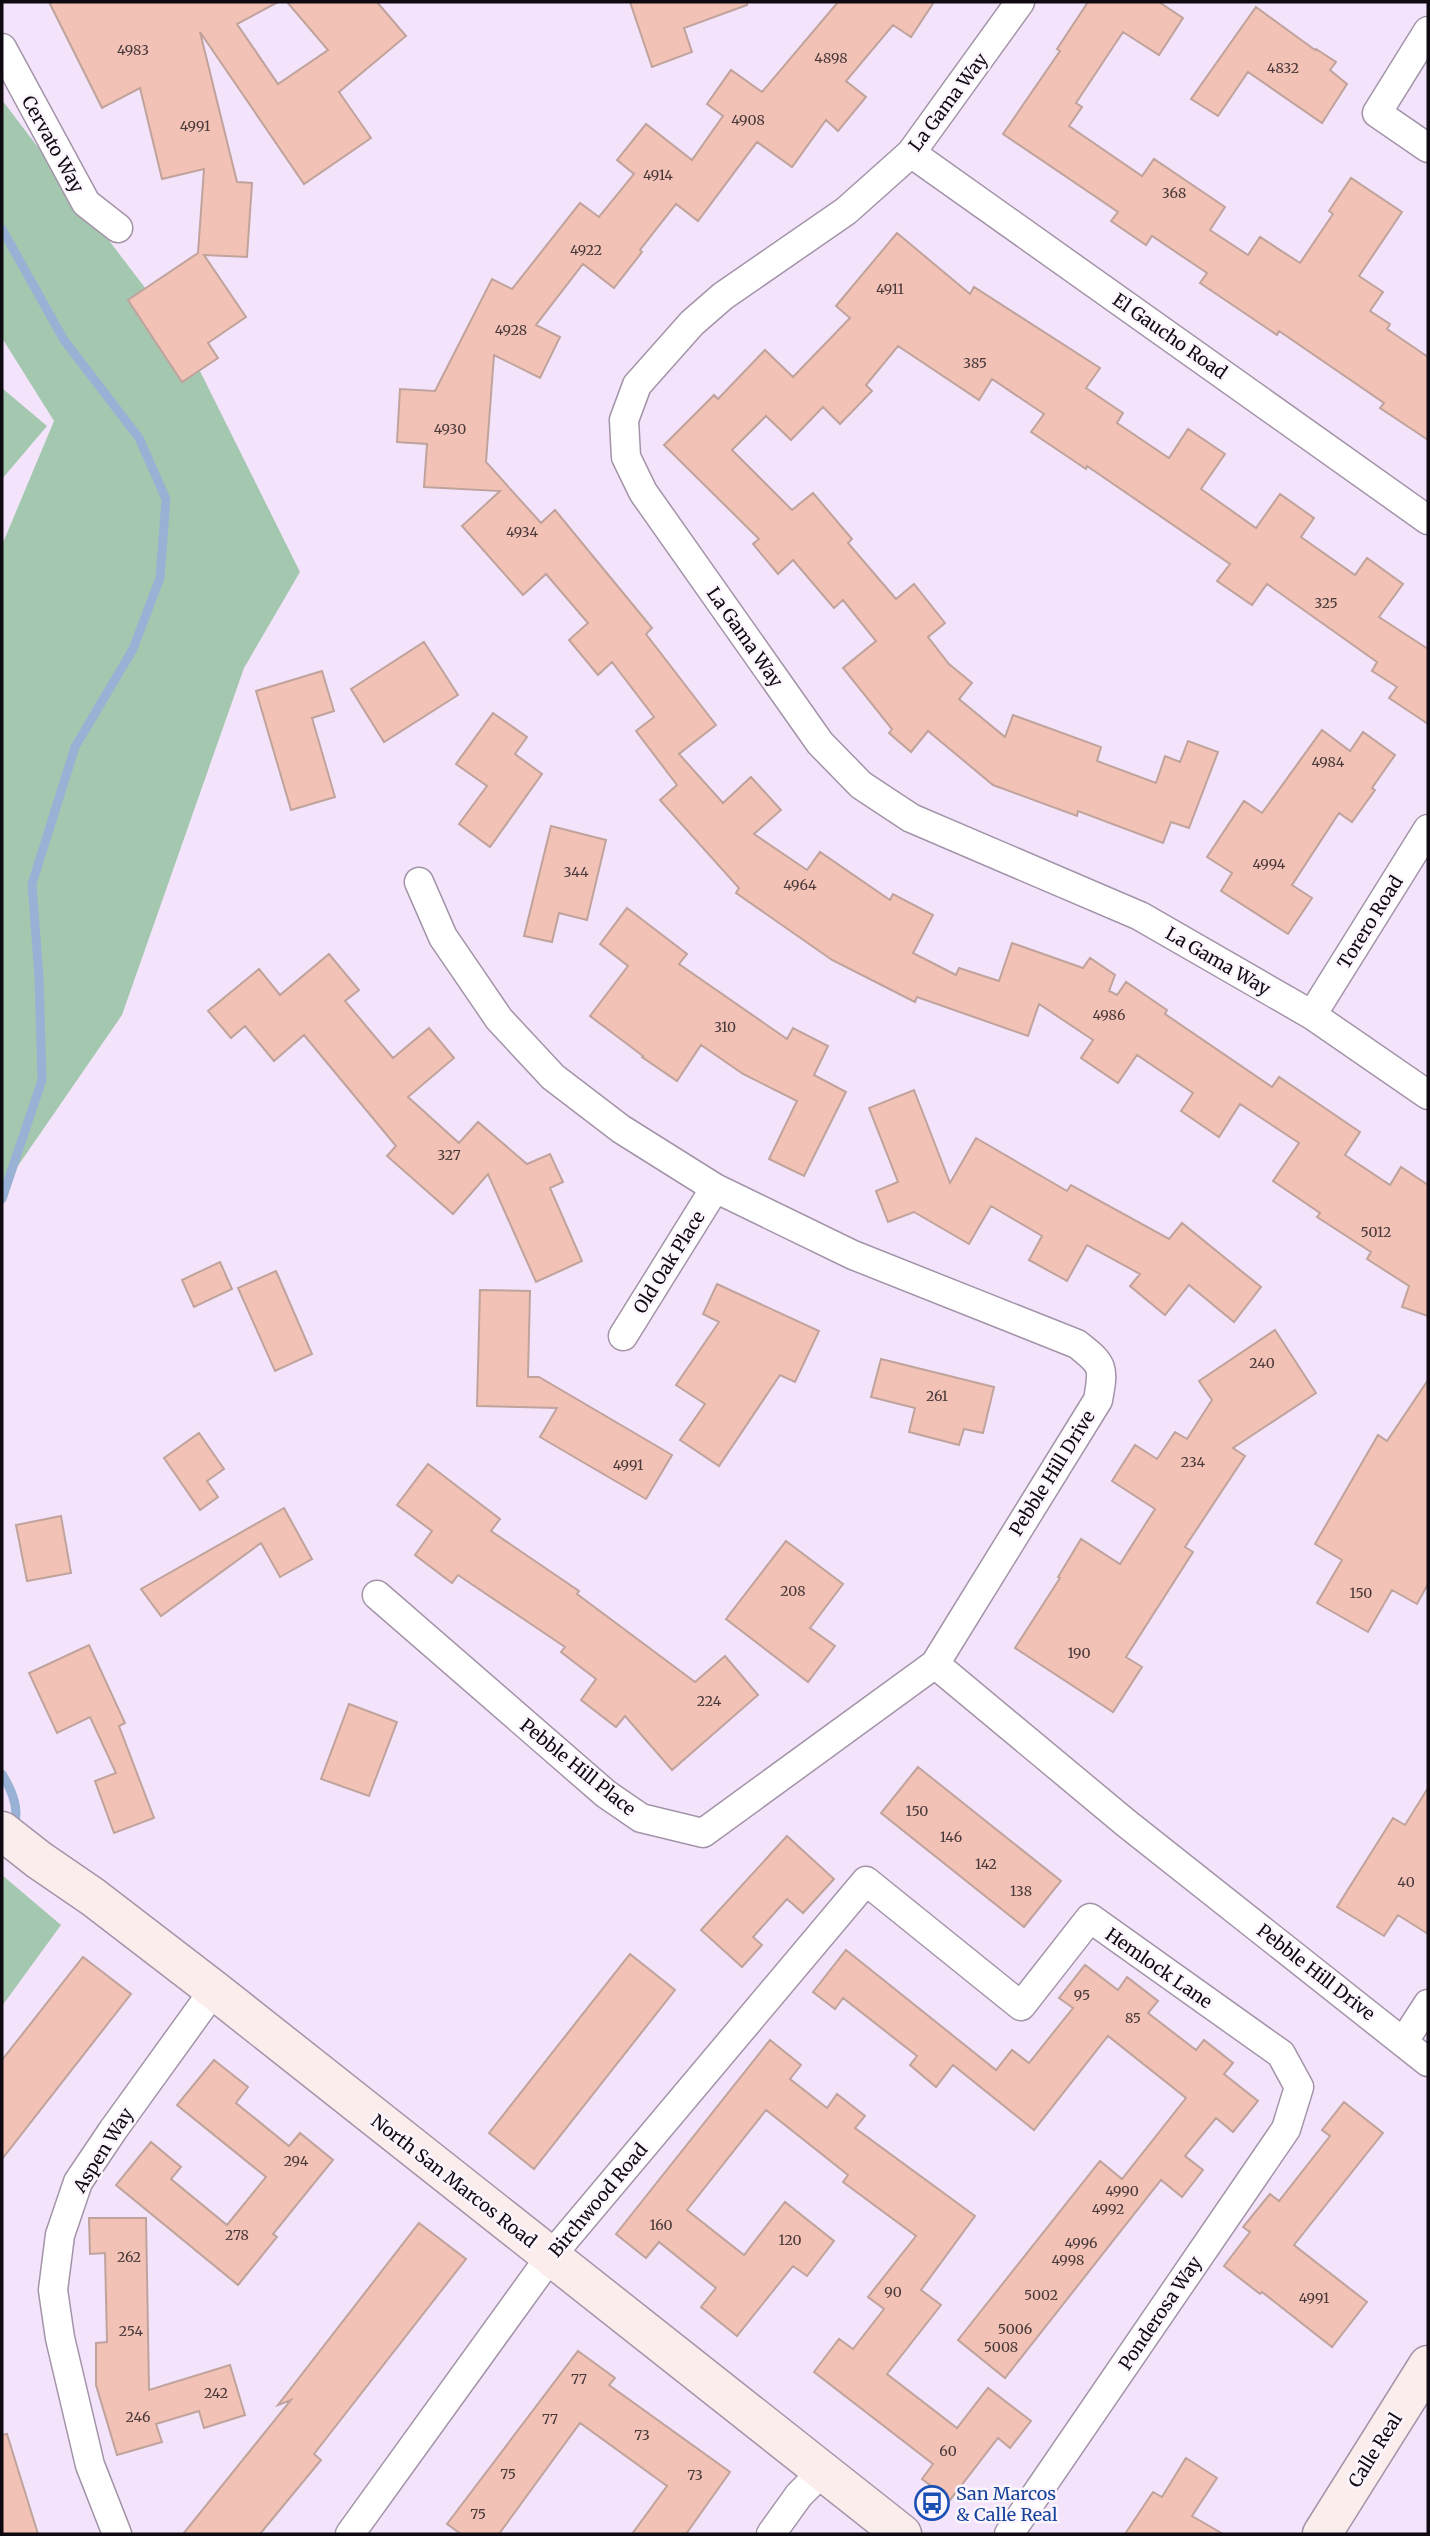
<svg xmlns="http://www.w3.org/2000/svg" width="1430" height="2536" viewBox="0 0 1430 2536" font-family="Merriweather,serif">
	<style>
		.green { fill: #a4c8af }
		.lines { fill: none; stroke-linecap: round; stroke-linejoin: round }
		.stream { stroke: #99b1d4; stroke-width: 9 }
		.building { fill: #f2c2b6; stroke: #bfa39c; stroke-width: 2 }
		.street-casing { stroke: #a394a9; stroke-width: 31 }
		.secondary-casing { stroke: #a394a9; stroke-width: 41 }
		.street { stroke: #fff; stroke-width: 28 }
		.secondary { stroke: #fbedec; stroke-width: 38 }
		.labels { text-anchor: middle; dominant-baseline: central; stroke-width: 5; stroke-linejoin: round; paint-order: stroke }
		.number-label { font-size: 14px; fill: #48383a }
		.street-label { font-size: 18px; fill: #0f0a11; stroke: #fcf5fe }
		.transit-label { font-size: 18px; fill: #164399; stroke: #fcf5fe; text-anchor: start }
	</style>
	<rect width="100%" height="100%" fill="#f4e4fb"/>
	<path class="green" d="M2,100L184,339L300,572L244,668L122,1015L2,1189V545L54,421L2,338Z
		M2,388L47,426L2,479Z
		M2,1875L61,1925L2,2006Z"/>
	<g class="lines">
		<path class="stream" d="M2,229L64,340L139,438L166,499L160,578L133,649L75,747L32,884L39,977L42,1080L2,1199
			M2,1774C11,1789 22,1811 12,1828"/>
	</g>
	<path class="building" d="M49,2H278L237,24L278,84L328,50L287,2H377L406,36L339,92L371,138L304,184L200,32L237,182L252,183L247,257L204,255L246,317L208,343L218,358L182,382L128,300L198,253L204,169L162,179L140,88L102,108Z
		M630,2H747V5L684,28L692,52L652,67Z
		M838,2H934L911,37L893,25L846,81L866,97L838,131L826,120L792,167L757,142L698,221L676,204L640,250L642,252L614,288L583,264L536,325L560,337L540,378L494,355L486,462L541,523L555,510L652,628L646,634L716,725L679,754L723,803L751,777L781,810L754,834L807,870L820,852L890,900L893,894L933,915L913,953L956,975L959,968L999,981L1012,943L1083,968L1090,958L1115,975L1109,991L1117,995L1126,982L1167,1010L1165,1014L1272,1087L1279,1077L1360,1132L1345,1155L1390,1185L1401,1167L1428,1185V1316L1402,1307L1409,1286L1367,1259L1371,1252L1317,1217L1320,1213L1273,1181L1299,1143L1240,1104L1219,1137L1181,1111L1193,1093L1137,1055L1118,1083L1081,1058L1093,1040L1039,1004L1028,1036L917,997L915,1002L832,960L736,893L739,888L660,800L677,785L636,731L654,717L612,662L598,675L569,640L588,623L546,574L523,595L462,526L500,491L424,487L427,444L397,442L400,389L435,391L492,279L512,289L580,203L599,217L634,174L617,160L646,124L692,160L723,116L707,104L731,70L762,92Z
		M1088,2H1159L1183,18L1159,55L1123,32L1076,103L1082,107L1069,126L1142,176L1154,159L1225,207L1210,230L1248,255L1260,237L1300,263L1333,214L1329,211L1351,178L1402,212L1359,276L1383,292L1370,311L1390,324L1387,329L1428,357V440L1380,408L1384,403L1279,331L1277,335L1200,283L1207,273L1152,236L1146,245L1111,221L1118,212L1003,134L1060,51L1057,49Z
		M1256,7L1315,50L1316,49L1336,62L1330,70L1347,84L1322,123L1248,72L1218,116L1191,99Z
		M897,233L970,294L974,287L1100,368L1086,388L1123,413L1117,423L1169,458L1188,429L1225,454L1201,489L1256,528L1280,494L1314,518L1301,537L1355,575L1367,558L1403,584L1379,617L1428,649V724L1389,698L1397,687L1372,671L1377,662L1267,584L1252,605L1217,581L1230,564L1087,466L1086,469L1031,432L1044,414L992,379L979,400L898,346L866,385L872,391L840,424L823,407L791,440L766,416L732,450L792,510L813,493L852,539L848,543L896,599L914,584L945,623L928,637L949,664L972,683L959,699L1005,737L1013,715L1101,747L1097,761L1156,783L1165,756L1180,762L1188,741L1218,752L1189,828L1171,822L1163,843L1078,811L1077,816L993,785L928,731L911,752L889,733L892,729L843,668L876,641L843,600L834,608L793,560L778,574L753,544L759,539L664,445L714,395L718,399L765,350L793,377L850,318L836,306Z
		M424,642L458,695L384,742L351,689Z
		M322,671L334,711L312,718L335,797L291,810L256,691Z
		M493,713L527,737L515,754L542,774L490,847L459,824L487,786L456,764Z
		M1322,730L1350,751L1363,732L1395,755L1372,788L1375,790L1352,822L1339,813L1292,885L1312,898L1288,934L1221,891L1232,873L1207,857L1244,801L1262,813Z
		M551,826L606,840L587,920L559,913L552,942L524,936Z
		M627,908L687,954L679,964L787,1039L793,1028L828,1046L814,1075L846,1092L804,1176L769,1159L797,1101L743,1074L701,1045L677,1081L642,1057L643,1056L590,1016L628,966L600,944Z
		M329,954L359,990L345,1001L393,1058L429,1028L454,1058L408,1097L459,1143L478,1122L527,1164L550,1154L563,1182L550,1188L582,1261L536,1282L488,1174L453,1214L387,1156L396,1146L304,1035L274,1061L245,1026L231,1038L208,1011L259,969L280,995Z
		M914,1090L950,1183L976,1138L1067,1191L1071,1185L1169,1239L1182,1223L1261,1287L1234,1322L1189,1285L1165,1315L1130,1286L1140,1274L1087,1245L1067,1281L1029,1260L1042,1236L991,1206L969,1244L914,1212L888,1222L876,1191L898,1182L869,1108Z
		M220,1262L232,1289L194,1307L182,1280Z
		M276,1271L312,1354L275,1371L238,1288Z
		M717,1284L819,1331L795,1382L780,1375L719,1466L680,1440L705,1404L676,1385L719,1322L703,1314Z
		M480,1290L530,1291L528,1377H539L672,1455L646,1499L540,1437L557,1408L477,1406Z
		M1275,1330L1316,1393L1233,1448L1245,1456L1185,1547L1193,1552L1126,1657L1142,1667L1113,1712L1015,1648L1060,1578L1058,1577L1081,1539L1120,1564L1155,1509L1112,1481L1135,1445L1157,1459L1175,1432L1187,1439L1212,1400L1199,1381Z
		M881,1359L994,1387L983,1433L964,1429L959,1445L909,1432L915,1408L871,1397Z
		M1428,1380V1584L1417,1604L1392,1590L1368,1632L1317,1603L1342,1560L1315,1544L1378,1435L1387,1441Z
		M199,1433L224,1469L207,1481L218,1497L200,1510L164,1458Z
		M428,1464L500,1519L491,1531L579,1591L577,1594L695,1682L725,1656L758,1695L672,1770L625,1716L616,1727L581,1700L596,1679L561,1652L565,1647L458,1575L452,1583L415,1555L432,1531L397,1505Z
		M284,1508L312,1559L280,1577L261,1543L161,1616L141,1589Z
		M61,1516L71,1573L27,1581L16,1525Z
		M786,1541L843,1584L810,1628L835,1646L808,1682L726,1619Z
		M89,1645L125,1723L119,1726L154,1818L114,1833L95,1781L116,1773L90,1717L57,1733L29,1673Z
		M349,1704L397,1722L369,1796L321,1779Z
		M918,1767L1061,1881L1024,1927L881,1813Z
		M1428,1788V1934L1398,1915L1384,1936L1337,1907L1393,1818L1405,1825Z
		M787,1836L834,1879L803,1913L787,1899L753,1937L762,1945L742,1967L701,1930Z
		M846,1950L996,2070L1012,2050L1029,2063L1073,2008L1059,1998L1085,1965L1118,1990L1127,1977L1158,2001L1148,2013L1196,2050L1204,2040L1233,2063L1224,2074L1258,2101L1233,2132L1216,2118L1185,2156L1203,2170L1182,2197L1161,2180L1005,2378L958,2340L1100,2161L1122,2179L1186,2098L1108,2036L1034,2130L953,2065L936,2087L910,2065L917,2056L843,1998L835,2009L813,1992Z
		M630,1954L675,1990L534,2169L489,2133Z
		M83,1957L131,1994L2,2159V2060Z
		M770,2040L801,2065L790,2079L827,2108L837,2094L865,2116L855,2128L975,2216L921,2290L941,2305L887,2374L957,2428L988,2388L1031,2421L1010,2448L998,2438L950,2500L922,2479L933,2464L814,2372L839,2339L853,2349L884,2309L868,2297L916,2236L843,2182L848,2175L766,2110L687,2210L744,2255L785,2202L834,2241L807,2276L793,2266L737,2336L701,2307L716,2288L659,2242L646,2258L616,2234Z
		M214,2060L248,2087L236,2103L289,2146L300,2133L333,2160L273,2234L277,2237L238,2285L116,2185L151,2142L181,2167L171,2179L227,2225L266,2177L177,2105Z
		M1344,2102L1383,2133L1294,2245L1367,2302L1332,2347L1262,2292L1260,2294L1224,2266L1250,2232L1243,2227L1270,2194L1279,2201L1330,2136L1322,2130Z
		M89,2218H146L149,2390L230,2365L245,2415L204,2428L199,2411L156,2424L162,2442L117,2455L96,2385V2343L107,2342L105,2253L90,2254Z
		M419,2223L466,2259L314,2454L321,2460L260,2534H183L291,2400L278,2405Z
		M578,2351L615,2378L609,2385L730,2472L686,2534H632L667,2486L580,2423L499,2534H461L447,2524Z
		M7,2434L38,2534H2V2435Z
		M1186,2458L1217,2478L1192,2516L1223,2534H1125L1153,2492L1162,2497Z"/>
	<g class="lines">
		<g class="street-casing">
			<path id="street" d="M1020,2L911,153L846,211L723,296L692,323L637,385L624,420L626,457L643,492L820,743L861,785L911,818L1140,916L1312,1015L1428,1095
				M1428,31L1377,113L1428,148
				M2,48L86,203L118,228
				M911,153L1428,520
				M1312,1015L1428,829
				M623,1336L715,1188
				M377,1595L606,1794L641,1818L703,1833L935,1664L1098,1400C1104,1367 1104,1365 1077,1344L853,1255L715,1188L621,1129L553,1077L499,1019L443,937L419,882
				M935,1664L1126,1823L1428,2062
				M1404,2041L1428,2004
				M117,2534L90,2465L60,2338L53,2290L60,2235L78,2182L113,2130L214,1990
				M350,2534L550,2257L866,1881L1021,2006L1090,1918L1281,2054L1299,2087L1286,2129L1009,2534
				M771,2534L799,2495L822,2472"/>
		</g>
		<g class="secondary-casing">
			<path id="secondary" d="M2,1831L39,1860L93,1897L214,1990L902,2534
				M1322,2534L1428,2365"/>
		</g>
		<use href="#street" class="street"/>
		<use href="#secondary" class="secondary"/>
	</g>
	<defs>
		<g id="bus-ring" transform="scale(1.75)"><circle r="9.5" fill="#fcf5fe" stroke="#1a4fb4" stroke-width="1.5"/><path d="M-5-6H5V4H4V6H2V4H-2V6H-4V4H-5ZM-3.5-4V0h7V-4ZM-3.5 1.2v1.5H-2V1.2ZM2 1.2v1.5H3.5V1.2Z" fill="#1a4fb4"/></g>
	</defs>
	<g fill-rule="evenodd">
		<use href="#bus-ring" x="932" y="2503"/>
	</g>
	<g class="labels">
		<g class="number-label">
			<text x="133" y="50">4983</text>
			<text x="831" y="58">4898</text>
			<text x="1283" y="68">4832</text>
			<text x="748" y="120">4908</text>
			<text x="195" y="126">4991</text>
			<text x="658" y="175">4914</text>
			<text x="1174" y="193">368</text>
			<text x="586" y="250">4922</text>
			<text x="890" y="289">4911</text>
			<text x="511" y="330">4928</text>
			<text x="975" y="363">385</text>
			<text x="450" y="429">4930</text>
			<text x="522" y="532">4934</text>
			<text x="1326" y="603">325</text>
			<text x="1328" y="762">4984</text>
			<text x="1269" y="864">4994</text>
			<text x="576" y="872">344</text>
			<text x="800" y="885">4964</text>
			<text x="1109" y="1015">4986</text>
			<text x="725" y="1027">310</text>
			<text x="449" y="1155">327</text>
			<text x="1376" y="1232">5012</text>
			<text x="1262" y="1363">240</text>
			<text x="937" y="1396">261</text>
			<text x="1193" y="1462">234</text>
			<text x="628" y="1465">4991</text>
			<text x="793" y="1591">208</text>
			<text x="1361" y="1593">150</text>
			<text x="1079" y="1653">190</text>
			<text x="709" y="1701">224</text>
			<text x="917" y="1811">150</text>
			<text x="951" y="1837">146</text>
			<text x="986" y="1864">142</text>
			<text x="1406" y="1882">40</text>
			<text x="1021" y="1891">138</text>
			<text x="1082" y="1995">95</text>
			<text x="1133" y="2018">85</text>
			<text x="296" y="2161">294</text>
			<text x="1122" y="2191">4990</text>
			<text x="1108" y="2209">4992</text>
			<text x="661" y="2225">160</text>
			<text x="237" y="2235">278</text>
			<text x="790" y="2240">120</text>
			<text x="1081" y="2243">4996</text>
			<text x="129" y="2257">262</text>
			<text x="1068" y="2260">4998</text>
			<text x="893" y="2292">90</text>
			<text x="1041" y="2295">5002</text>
			<text x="1314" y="2298">4991</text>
			<text x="1015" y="2329">5006</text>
			<text x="131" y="2331">254</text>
			<text x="1001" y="2347">5008</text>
			<text x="579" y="2379">77</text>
			<text x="216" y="2393">242</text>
			<text x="138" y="2417">246</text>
			<text x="550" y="2419">77</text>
			<text x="642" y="2435">73</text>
			<text x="948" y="2451">60</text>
			<text x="508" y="2474">75</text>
			<text x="695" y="2475">73</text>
			<text x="478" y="2514">75</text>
		</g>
		<g class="street-label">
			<text transform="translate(948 102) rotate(-53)">La Gama Way</text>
			<text transform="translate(53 144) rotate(61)">Cervato Way</text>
			<text transform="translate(1170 336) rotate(35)">El Gaucho Road</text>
			<text transform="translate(745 637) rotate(55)">La Gama Way</text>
			<text transform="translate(1370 922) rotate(-58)">Torero Road</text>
			<text transform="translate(1218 961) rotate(30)">La Gama Way</text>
			<text transform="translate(669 1262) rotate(-58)">Old Oak Place</text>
			<text transform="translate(1052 1473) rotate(-58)">Pebble Hill Drive</text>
			<text transform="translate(578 1767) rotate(39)">Pebble Hill Place</text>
			<text transform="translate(1159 1968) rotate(35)">Hemlock Lane</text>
			<text transform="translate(1316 1972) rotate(38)">Pebble Hill Drive</text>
			<text transform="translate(103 2150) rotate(-58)">Aspen Way</text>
			<text transform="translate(454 2181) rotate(38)">North San Marcos Road</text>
			<text transform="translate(598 2200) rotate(-50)">Birchwood Road</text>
			<text transform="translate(1160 2313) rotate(-56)">Ponderosa Way</text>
			<text transform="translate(1375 2450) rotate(-58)">Calle Real</text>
		</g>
		<g class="transit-label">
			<text x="956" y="2493">San Marcos<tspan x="956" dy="21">&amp; Calle Real</tspan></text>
		</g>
	</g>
	<rect width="1430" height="2536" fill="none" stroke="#0f0a11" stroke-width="7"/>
</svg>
